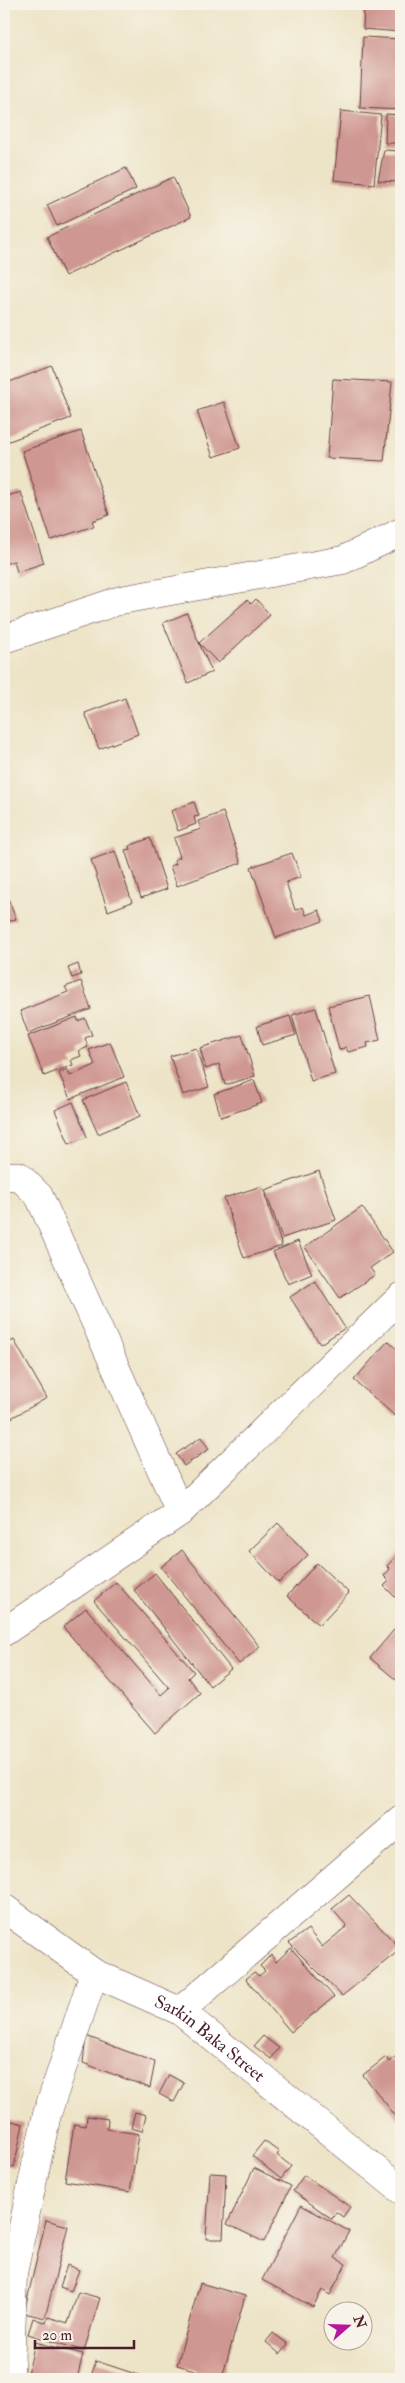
<svg xmlns="http://www.w3.org/2000/svg" width="405" height="2383" viewBox="0 0 405 2383" font-family="'IM FELL Double Pica',serif">
	<style>
		.building { fill: #cf9791 }
		.lines { fill: none; stroke-linecap: round; stroke-linejoin: round }
		.minor-casing { stroke: #623d42; stroke-width: 29 }
		.tertiary-casing { stroke: #623d42; stroke-width: 29 }
		.minor { stroke: #fff; stroke-width: 28 }
		.tertiary { stroke: #fff; stroke-width: 28 }
		.labels { text-anchor: middle; dominant-baseline: central; stroke-width: 5; stroke-linejoin: round; paint-order: stroke }
		.street-label { font-size: 18px; fill: #4a1f2b; stroke: #f7f3e8 }
	</style>
	<rect width="100%" height="100%" fill="#f7f3e8"/>
	<filter id="ink" filterUnits="userSpaceOnUse"><feTurbulence type="fractalNoise" baseFrequency=".02" numOctaves="2"/><feDisplacementMap in="SourceGraphic" scale="10" xChannelSelector="R" yChannelSelector="G"/><feConvolveMatrix kernelMatrix="1 2 1 2 8 2 1 2 1" color-interpolation-filters="sRGB"/></filter>
	<filter id="wash" filterUnits="userSpaceOnUse"><feTurbulence type="fractalNoise" baseFrequency=".0096" numOctaves="4" result="noise"/><feDisplacementMap in="SourceGraphic" scale="20" xChannelSelector="R" yChannelSelector="G"/><feGaussianBlur stdDeviation="1.12" result="paint"/><feColorMatrix in="noise" values="0 0 0 0 0 0 0 0 0 0 0 0 0 0 0 0 0 1.4 0 .05"/><feComposite in="paint" operator="in"/></filter>
	<g filter="url(#wash)">
		<rect width="100%" height="100%" fill="#ede4c7"/>
		<g id="blocks">
			<path class="building" d="M364,4H401V32L363,29Z
				M363,37L401,39V110L360,108Z
				M341,111L381,115L374,184L334,180Z
				M386,114L401,115V143H385Z
				M4,136L9,149L4,150Z
				M384,150L401,151V182L378,181Z
				M126,168L136,189L57,226L47,205Z
				M173,177L191,217L65,276L47,237Z
				M52,366L71,418L4,443V384Z
				M333,379L392,382L384,461L327,458Z
				M224,402L240,448L213,457L197,411Z
				M81,431L109,515L92,521L94,526L51,540L22,451Z
				M21,492L44,563L17,572L14,561L4,564V497Z
				M256,599L270,615L218,663L199,643L212,672L188,683L163,623L187,613L199,643L247,600L251,604Z
				M125,698L138,734L99,749L85,713Z
				M194,802L199,816L194,817L196,824L178,831L171,811Z
				M223,812L241,863L177,886L170,866L176,864L174,860L180,857L174,838L201,829L198,821Z
				M150,838L167,889L141,898L125,850L130,849L129,846Z
				M115,851L132,902L108,911L91,860Z
				M292,853L301,877L286,882L295,910L303,907L306,915L319,910L323,921L276,938L251,867Z
				M4,888L16,919L4,923Z
				M78,964L81,975L72,978L68,968Z
				M81,981L91,1009L28,1033L20,1011L68,992L65,987Z
				M370,996L380,1040L367,1043L368,1047L348,1052L346,1047L339,1050L328,1006Z
				M316,1008L335,1074L311,1081L292,1015Z
				M290,1016L296,1035L262,1045L257,1026Z
				M77,1017L78,1021L85,1018L92,1035L85,1038L88,1047L79,1051L81,1056L71,1060L73,1065L44,1076L28,1036Z
				M242,1035L255,1076L225,1085L219,1064L206,1069L200,1048Z
				M110,1042L124,1077L70,1099L59,1073L67,1069L70,1076L95,1065L89,1050Z
				M196,1048L209,1087L183,1095L170,1056Z
				M254,1080L262,1103L221,1117L214,1094Z
				M126,1082L140,1116L98,1134L83,1100Z
				M73,1102L87,1137L69,1144L55,1110Z
				M319,1171L336,1220L282,1238L265,1190Z
				M262,1186L282,1246L244,1258L224,1198Z
				M362,1207L393,1252L370,1268L375,1275L340,1298L305,1247Z
				M298,1241L312,1274L288,1284L273,1252Z
				M315,1281L345,1328L320,1344L290,1297Z
				M14,1340L47,1398L4,1422V1345Z
				M388,1341L401,1353V1409L395,1416L354,1380Z
				M201,1437L209,1449L184,1466L176,1454Z
				M278,1523L308,1555L279,1583L249,1551Z
				M182,1550L260,1647L239,1664L161,1567Z
				M401,1551V1603L384,1586L389,1581L384,1576L390,1569L387,1566Z
				M317,1563L349,1593L319,1625L287,1596Z
				M155,1573L231,1669L210,1686L134,1590Z
				M116,1582L194,1672L188,1678L200,1693L155,1733L63,1627L86,1608L161,1695L169,1688L94,1601Z
				M399,1624L401,1626V1684L370,1658Z
				M349,1895L401,1949L342,1996L289,1943L308,1929L322,1947L347,1926L332,1909Z
				M291,1948L334,1997L291,2032L246,1979L254,1972L259,1976L265,1971L260,1966L271,1955L276,1962Z
				M86,2036L155,2062L150,2088L83,2063Z
				M263,2036L279,2048L271,2059L254,2046Z
				M401,2052V2116L398,2119L363,2075L386,2057L389,2062Z
				M169,2075L184,2083L174,2102L159,2094Z
				M135,2112L146,2115L142,2131L131,2128Z
				M87,2116L108,2119L107,2129L139,2134L130,2192L65,2181L74,2124L86,2126Z
				M4,2119L23,2124L14,2167L4,2165Z
				M264,2141L279,2152L277,2155L291,2166L281,2179L252,2156Z
				M254,2168L291,2186L264,2242L227,2224Z
				M210,2173L226,2174L223,2239H206Z
				M304,2175L350,2207L343,2217L336,2212L332,2219L293,2191Z
				M301,2205L349,2231L335,2258L346,2264L330,2295L322,2290L313,2307L262,2280Z
				M46,2220L68,2226L45,2318L24,2313Z
				M67,2265L79,2270L71,2291L60,2287Z
				M200,2283L245,2296L222,2378L177,2365Z
				M78,2292L100,2298L84,2351L28,2334L33,2318L46,2323L48,2317L68,2323Z
				M273,2333L288,2344L280,2354L266,2342Z
				M35,2342L83,2354L77,2379L27,2378Z
				M96,2361L151,2379H90Z"/>
		</g>
	</g>
	<g filter="url(#ink)">
		<use href="#blocks" fill-opacity="0" stroke="#623d42" stroke-width="1"/>
		<g class="lines">
			<g class="minor-casing">
				<path id="minor" d="M4,639L121,600L343,560L401,532
					M4,1176H19L39,1196L180,1512
					M4,1632L180,1512L401,1297
					M180,2011L401,1820
					M10,2379L13,2273L47,2114L94,1973"/>
			</g>
			<g class="tertiary-casing">
				<g id="tertiary">
					<path id="s1" d="M4,1908L94,1973L180,2011L401,2190"/>
				</g>
			</g>
			<use href="#minor" class="minor"/>
			<use href="#tertiary" class="tertiary"/>
		</g>
	</g>
	<g class="labels">
		<g class="street-label">
			<text stroke="none"><textPath href="#s1" startOffset="245">Sarkin Baka Street</textPath></text>
		</g>
	</g>
	<rect width="405" height="2383" fill="none" stroke="#f7f3e8" stroke-width="20"/>
	<g transform="translate(348 2326) rotate(70)"><circle r="24" fill="#f7f3e8" stroke="#b29e9c"/>
	<path d="M0-4L9 19L0 12L-9 19Z" fill="#b5179e"/>
	<text y="-8" font-size="14" font-weight="bold" text-anchor="middle" fill="#4a1f2b">N</text>
	</g>
	<path d="M35 2340v8h99v-8" fill="none" stroke="#4a1f2b" stroke-width="2.5"/>
	<text x="42" y="2340" font-size="15" fill="#4a1f2b" stroke="#f7f3e8" stroke-width="4" paint-order="stroke">20 m</text>
</svg>
